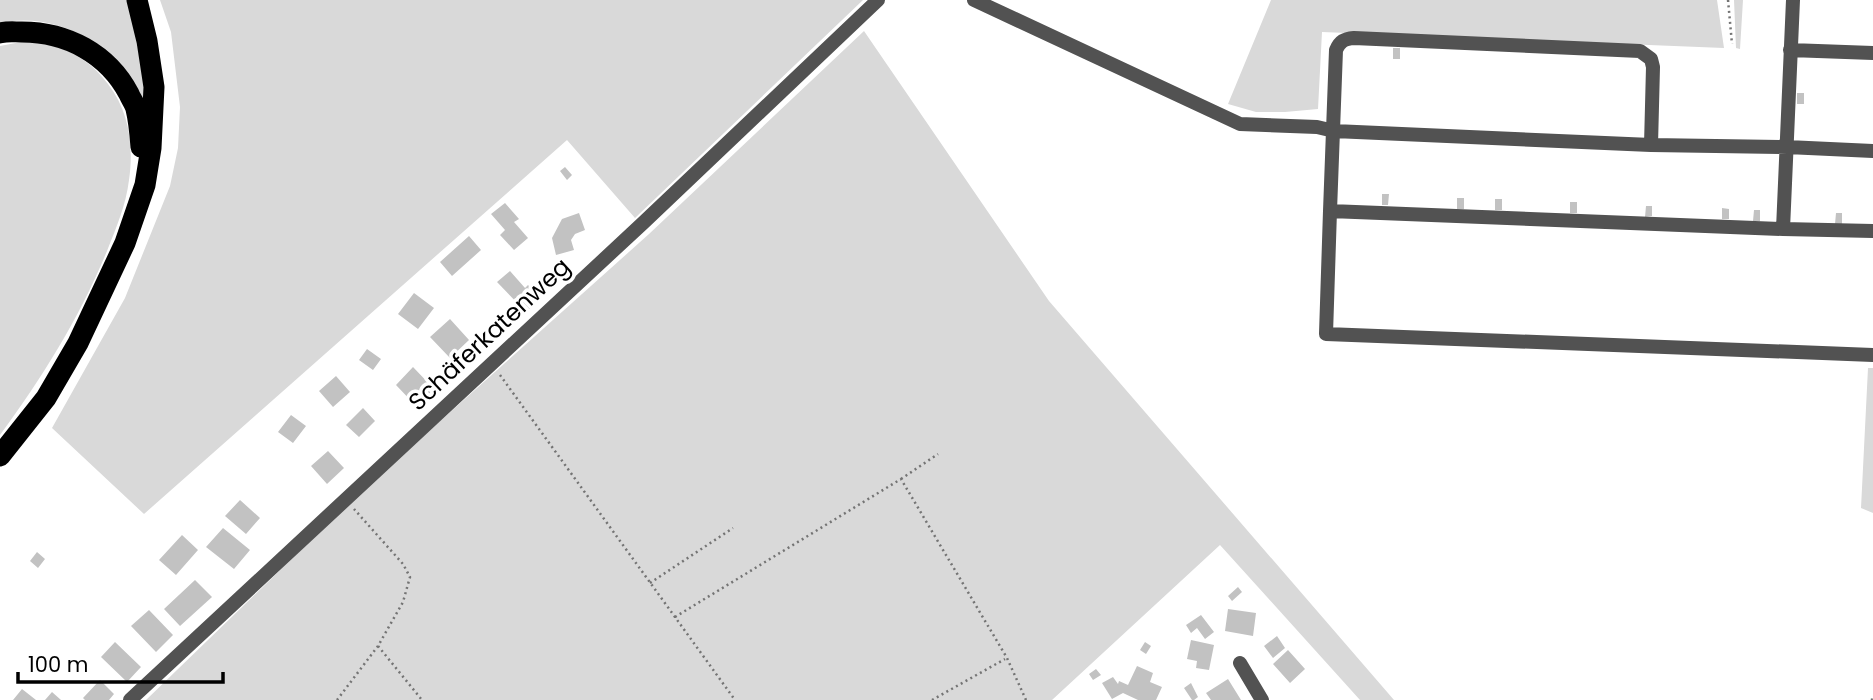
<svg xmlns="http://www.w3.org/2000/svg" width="1873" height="700" viewBox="0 0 1873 700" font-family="Poppins,sans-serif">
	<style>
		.green { fill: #d9d9d9 }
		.building { fill: #c2c2c2 }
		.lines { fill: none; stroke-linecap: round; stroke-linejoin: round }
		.path { stroke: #747474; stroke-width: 2.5; stroke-dasharray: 2 3.5; stroke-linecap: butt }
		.minor { stroke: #525252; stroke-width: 14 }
		.highway { stroke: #000; stroke-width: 21 }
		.labels { text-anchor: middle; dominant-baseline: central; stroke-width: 7; stroke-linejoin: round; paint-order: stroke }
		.street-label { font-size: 24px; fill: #000; stroke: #fff }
	</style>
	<rect width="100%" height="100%" fill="#fff"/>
	<path class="green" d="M0,0H130L150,122C147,112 144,100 139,91C113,43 55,11 0,23Z
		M160,0H863L635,218L567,140L144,514L52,428L125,298L170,186L178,148L180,107L171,32Z
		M1271,0H1717L1724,48L1322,32L1318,109L1285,112H1256L1228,104Z
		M1734,0H1743L1740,49L1736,48Z
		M864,31L1049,301L1394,700H1360L1220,545L1052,700H146L360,493L649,234Z
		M26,41C61,45 86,55 108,84C129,111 134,146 129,180C126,205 116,228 107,251C80,317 42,378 0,435V46Z
		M1868,368H1873V513L1861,508Z"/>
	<path class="building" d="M1393,48H1400V59H1393Z
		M1797,93H1804V104H1797Z
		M565,167L572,175L567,180L560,171Z
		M1382,194H1389L1388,205H1382Z
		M1457,198H1464V209H1457Z
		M1495,199H1502V210H1495Z
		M1570,202H1577V213H1570Z
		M505,203L519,219L514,222L528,238L514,250L500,235L505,230L491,214Z
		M1646,206H1652V216L1645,217Z
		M1722,208L1729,209V219H1722Z
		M1754,210H1760V221H1753Z
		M579,213L585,230L575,234L571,240L574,250L556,255L552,238L562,219Z
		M1836,213H1842V224H1835Z
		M469,236L481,250L452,276L440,262Z
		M510,271L525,288L528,285L540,299L526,312L497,282Z
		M414,293L434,308L418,329L398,314Z
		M450,319L469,340L450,358L430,337Z
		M367,349L381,359L373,370L359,360Z
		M413,367L434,389L416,406L396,385Z
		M336,376L350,392L333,407L319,391Z
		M363,408L375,421L359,437L346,425Z
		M291,415L306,426L293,443L278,432Z
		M328,451L344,468L327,484L311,466Z
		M240,500L260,518L246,534L225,516Z
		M223,528L250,550L234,569L206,547Z
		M182,535L198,550L176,575L159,560Z
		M37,552L45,559L38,568L30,561Z
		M195,580L212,597L180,626L164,609Z
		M1238,587L1242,592L1232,601L1228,596Z
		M1228,609L1256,613L1253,636L1225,631Z
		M149,610L173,635L156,652L131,626Z
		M1201,615L1214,632L1205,639L1197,628L1191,633L1186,625Z
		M1277,636L1285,648L1273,658L1264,646Z
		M1191,640L1214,645L1209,670L1196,668L1197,661L1187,659Z
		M115,642L141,667L127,682L101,657Z
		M1145,642L1151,646L1146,654L1140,650Z
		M1288,650L1305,669L1290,683L1273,664Z
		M1137,666L1153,673L1150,682L1162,687L1156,700H1138L1123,693L1112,699L1102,683L1113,677L1118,684L1119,681L1128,685Z
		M1096,669L1101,675L1093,680L1089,674Z
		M1228,679L1241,700H1211L1206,693Z
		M100,680L114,694L109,700H85L83,698Z
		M1191,683L1198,697L1194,700H1192L1184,688Z
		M22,689L36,700H13Z
		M52,692L61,700H45Z"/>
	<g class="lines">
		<path class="path" d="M1728,0L1732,44
			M500,375L735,700
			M901,479L938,454
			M650,583L733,528
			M675,617L901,479L1007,658L1026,700
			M378,646L422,700
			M337,700L378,646L403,602L410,577L403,564L354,509
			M932,700L1005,659
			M1871,700L1873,699"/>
		<path class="minor" d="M974,0L1240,124L1317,127L1334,131L1651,145L1653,67L1651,59L1640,51L1354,38C1344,39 1340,41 1336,50L1330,211L1783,229L1873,231
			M1790,50L1873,53
			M1651,145L1787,147L1873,151
			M1330,211L1326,334L1873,355
			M1783,229L1793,0
			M1240,663L1262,700
			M130,700L643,223L878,0"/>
		<path class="highway" d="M0,33C7,31 14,32 22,32C67,32 108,54 129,94C131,99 135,104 136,109C139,121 140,134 141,147
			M0,456L46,398L78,343L125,243L145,185L151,148L154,87L147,41L137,0"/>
	</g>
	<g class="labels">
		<g class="street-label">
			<text transform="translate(489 334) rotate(-43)">Schäferkatenweg</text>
		</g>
	</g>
	<path d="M18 672v10h205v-10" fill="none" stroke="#000000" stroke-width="3.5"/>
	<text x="28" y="672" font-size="21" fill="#000000" stroke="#ffffff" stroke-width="5" paint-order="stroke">100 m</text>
</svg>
